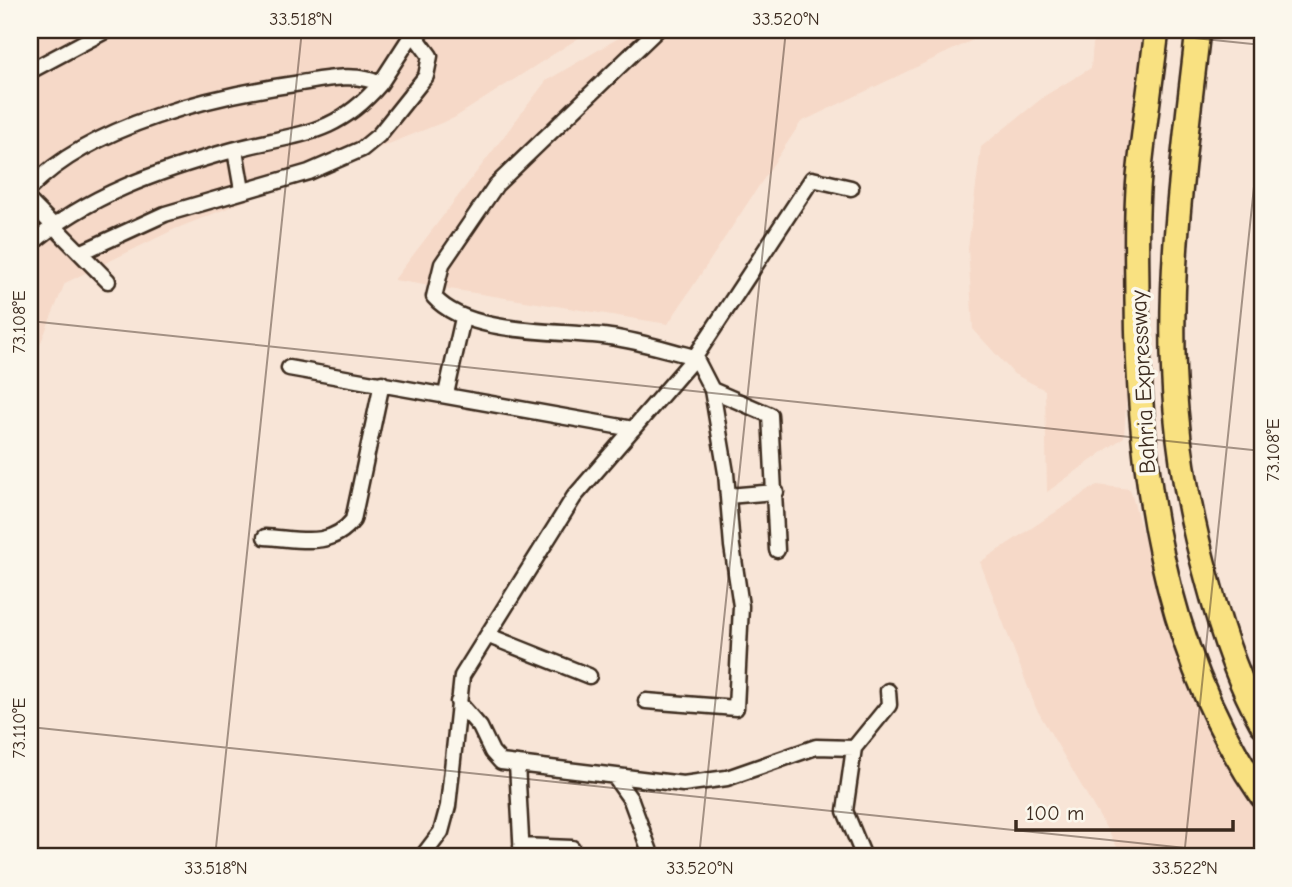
<svg xmlns="http://www.w3.org/2000/svg" width="1292" height="887" viewBox="0 0 1292 887" font-family="'Comic Neue',sans-serif">
	<style>
		.built { fill: #f6d9c8 }
		.lines { fill: none; stroke-linecap: round; stroke-linejoin: round }
		.street-casing { stroke: #3b2a1e; stroke-width: 19 }
		.primary-casing { stroke: #3b2a1e; stroke-width: 28 }
		.street { stroke: #fbf7ec; stroke-width: 14 }
		.primary { stroke: #f9e181; stroke-width: 23 }
		.ticks { fill: none; stroke: #3b2a1e; stroke-width: 2; stroke-opacity: 0.45 }
		.labels { text-anchor: middle; dominant-baseline: central; stroke-width: 7; stroke-linejoin: round; paint-order: stroke }
		.street-label { font-size: 23px; fill: #3b2a1e; stroke: #fbf7ec }
		.neatline { fill: none; stroke: #3b2a1e; stroke-width: 2.5 }
		.ticks-label { font-size: 18px; text-anchor: middle; fill: #3b2a1e }
	</style>
	<rect width="100%" height="100%" fill="#f8e5d7"/>
	<filter id="ink" filterUnits="userSpaceOnUse"><feTurbulence type="fractalNoise" baseFrequency=".0143" numOctaves="2"/><feDisplacementMap in="SourceGraphic" scale="14" xChannelSelector="R" yChannelSelector="G"/><feConvolveMatrix kernelMatrix="1 2 1 2 8 2 1 2 1" color-interpolation-filters="sRGB"/></filter>
	<g filter="url(#ink)">
		<path class="built" d="M30,30H591L454,118L175,229L65,283L30,369Z
			M632,30H994L801,122L668,324L394,280L546,81Z
			M1094,30H1151L1124,437L1047,492L1045,390L1014,374L973,329L968,248L981,147L1046,95L1091,68Z
			M1097,485L1130,489L1171,632L1262,811V857H1123L1036,708L980,562Z"/>
		<g class="lines">
			<g class="street-casing">
				<path id="street" d="M30,71L107,30
					M235,150L242,190
					M30,188C92,124 215,95 301,83C325,79 358,72 380,84L415,30
					M30,202L108,281
					M30,245C87,195 161,170 233,150C295,133 334,138 380,84
					M82,252L165,214L309,172L362,149L379,135L426,76L430,56L413,33
					M289,368L633,429
					M712,390L770,415L777,550
					M446,394L463,318
					M728,496L776,492
					M265,537C299,539 330,549 353,520L382,383
					M489,636L589,676
					M646,701L736,708L741,606L732,546L726,473L712,390L695,357C667,350 639,341 610,337C561,330 468,336 434,297L442,264L496,185L657,30
					M458,702L480,727L492,752L501,762L683,784L727,778L816,747L854,748L889,705L888,691
					M854,748L845,811L864,857
					M517,764L522,857
					M614,776L631,800L652,857
					M521,846L572,848
					M422,857L441,832L448,806L462,676L574,497L695,357L812,179L851,188"/>
			</g>
			<g class="primary-casing">
				<path id="primary" d="M1157,30C1151,79 1144,128 1139,177C1135,218 1137,259 1137,299C1138,470 1162,652 1262,796
					M1198,30C1184,155 1165,284 1176,410C1181,469 1192,524 1208,581C1221,630 1237,680 1262,724"/>
			</g>
			<use href="#street" class="street"/>
			<use href="#primary" class="primary"/>
		</g>
	</g>
	<path class="ticks" d="M1117,30L1262,45M30,321L1262,451M30,727L1262,856M215,857L302,30M699,857L786,30M1184,857L1262,110"/>
	<g class="labels">
		<g class="street-label">
			<text transform="translate(1143 382) rotate(-93)">Bahria Expressway</text>
		</g>
	</g>
	<rect width="1292" height="887" fill="none" stroke="#fbf7ec" stroke-width="77"/>
	<path d="M1016 820v10h217v-10" fill="none" stroke="#3b2a1e" stroke-width="3.5"/>
	<text x="1026" y="820" font-size="21" fill="#3b2a1e" stroke="#fbf7ec" stroke-width="5" paint-order="stroke">100 m</text>
	<rect x="38" y="38" width="1216" height="810" class="neatline"/>
	<g class="ticks-label">
		<text x="301" y="25">33.518°N</text>
		<text x="786" y="25">33.520°N</text>
		<text transform="translate(19 322) rotate(-90)" y="6">73.108°E</text>
		<text transform="translate(1273 450) rotate(-90)" y="6">73.108°E</text>
		<text transform="translate(19 728) rotate(-90)" y="6">73.110°E</text>
		<text x="216" y="874">33.518°N</text>
		<text x="700" y="874">33.520°N</text>
		<text x="1185" y="874">33.522°N</text>
	</g>
</svg>
